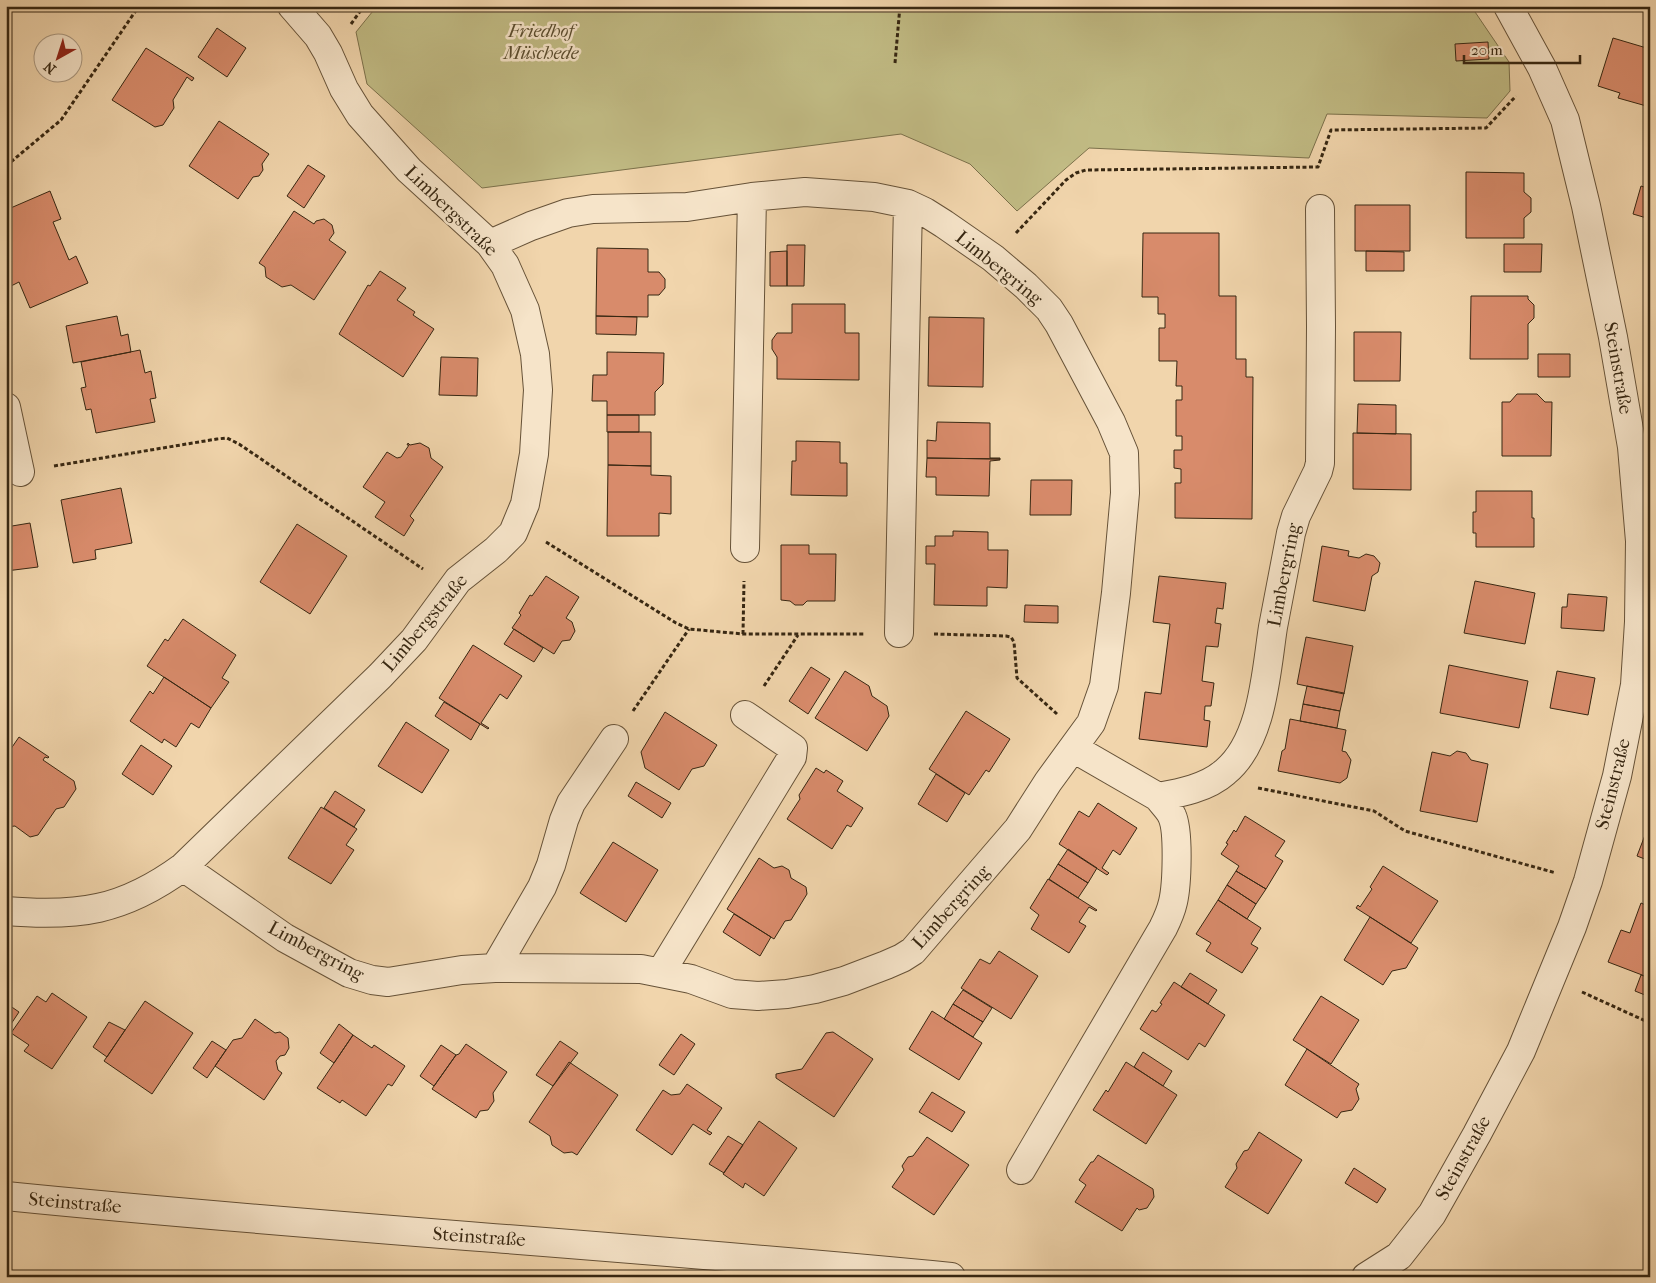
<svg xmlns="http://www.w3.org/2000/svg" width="1656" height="1283" viewBox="0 0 1656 1283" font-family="'IM FELL French Canon',serif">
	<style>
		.green { fill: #c1bb84; stroke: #7c714b }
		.building { fill: #d88b6b; stroke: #372712 }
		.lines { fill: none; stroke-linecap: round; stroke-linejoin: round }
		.minor-casing { stroke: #665238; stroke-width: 30 }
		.path { stroke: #372712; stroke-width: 3; stroke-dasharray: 4 2.5; stroke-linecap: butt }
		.minor { stroke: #f6e4c9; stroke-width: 28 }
		.labels { text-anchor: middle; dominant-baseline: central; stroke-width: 5; stroke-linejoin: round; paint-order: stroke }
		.park-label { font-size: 19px; font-style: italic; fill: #5a4c2e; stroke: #f6e4c9 }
		.street-label { font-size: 19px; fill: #372712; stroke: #f6e4c9 }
	</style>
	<rect width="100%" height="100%" fill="#f1d5ac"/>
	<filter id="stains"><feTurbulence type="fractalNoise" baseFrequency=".004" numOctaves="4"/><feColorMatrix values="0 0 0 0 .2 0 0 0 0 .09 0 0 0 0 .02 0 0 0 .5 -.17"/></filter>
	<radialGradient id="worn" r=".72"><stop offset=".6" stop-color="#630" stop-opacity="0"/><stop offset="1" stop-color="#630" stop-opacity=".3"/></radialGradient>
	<path class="green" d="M377,6H1471L1509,62L1510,91L1487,118L1327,114L1309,158L1089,148L1017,211L970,164L901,134L482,188L367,84L356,32Z"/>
	<path class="building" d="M217,28L246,48L227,77L198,57Z
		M1613,38L1650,49V107L1618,98L1620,93L1598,86Z
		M1488,42L1489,59L1456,61L1455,44Z
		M146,48L194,78L192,81L187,77L173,100L174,108L163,125L155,127L112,100Z
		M219,121L269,154L262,164L263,170L259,176L253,177L238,199L189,166Z
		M308,165L325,176L304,208L287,196Z
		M1650,167V219L1633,214L1641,186L1644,187Z
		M1466,172L1524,173V192L1531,198V212L1524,218V238H1466Z
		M50,191L61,219L53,222L69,260L76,256L88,283L30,308L19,282L11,286L6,275V210Z
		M1355,205H1410V251H1355Z
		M294,211L314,224L316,221L324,219L332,225L334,233L329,240L346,252L314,300L291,285L282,287L266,277L265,267L259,263Z
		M1143,233H1219V296H1236V359H1246V377H1253L1252,519L1175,518V483H1181V469L1174,468V450H1182V436H1176V400H1182V386H1176L1177,361H1159V328H1165V314H1158V297H1142Z
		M1504,244H1542L1541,272H1504Z
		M787,245H805L804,286H787Z
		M597,248L648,249V272H659L665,279V288L659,295H648V317L596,316Z
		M787,251V286H770V252Z
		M1366,251L1404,252V271H1366Z
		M380,271L406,288L397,300L415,312L413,315L434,329L403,377L339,334L368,285L370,286Z
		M1471,296H1528V299L1534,305V318L1528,324V359H1470Z
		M792,304H845V333H859V380L777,379V357L772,349V340L777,333H792Z
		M117,316L121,336L128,334L131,352L73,363L66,326Z
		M596,316L637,317L636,335L596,334Z
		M929,317L984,318L983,387L928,386Z
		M1354,332H1401L1400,381H1354Z
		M140,350L145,373L151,371L156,398L150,399L155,422L96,433L91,409L86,410L81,388L86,387L81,362Z
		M607,352L664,353L663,384L655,392V415H607V401H592L593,375H607Z
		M1538,354H1570V377H1538Z
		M441,357L478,358L477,396L439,395Z
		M1517,394H1537L1545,402H1552L1551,456H1502V402H1510Z
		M1358,404L1396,405V434L1357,433Z
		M607,415H639V432H607Z
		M937,422L990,423V458H1000V459L927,458V440L936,441Z
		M608,432H651V466L608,465Z
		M1353,433L1411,434V490L1353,489Z
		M796,441L840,442V463H847V496L791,495L792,461H796Z
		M408,443L410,445L420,443L429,448L431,458L443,467L410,516L414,520L404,536L375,517L385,502L363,487L387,452L397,458L401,457L409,445H407Z
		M927,458L1000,459V460L990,461L989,496L936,495V477H926Z
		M608,465L651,466V475L671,476V514L659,513V536H607Z
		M1031,480H1072L1071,515H1030Z
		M121,488L132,543L95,550L96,559L73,563L61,500Z
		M1476,491H1532V518H1534V547H1476V533H1473V512H1476Z
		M30,523L38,567L6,571V527Z
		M297,524L347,556L310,614L260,582Z
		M953,531L988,532V550H1008L1007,588L987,587V606L934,605L935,564H926V546H935V536H953Z
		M781,545H809V554H836L835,601H807L803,605H795L790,601L781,600Z
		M1322,546L1349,551L1348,556L1359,558L1366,554L1374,556L1380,563L1378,572L1372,576L1365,611L1313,601Z
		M546,576L579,597L566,618L572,622L575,631L570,640L562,641L554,654L512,628L521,615L519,613L530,595L532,596Z
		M1159,576L1226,583L1223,609L1217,608L1215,623L1221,624L1218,647L1206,646L1202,681L1214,683L1211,706H1205L1204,720L1210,721L1207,747L1139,739L1145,692L1161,694L1170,624L1153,622Z
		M1475,581L1535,593L1525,644L1464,633Z
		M1568,594L1607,597L1604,631L1561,628L1562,607H1567Z
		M1025,605L1058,606V623L1024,622Z
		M183,619L236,655L222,678L229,682L211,708L147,666L165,639L168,641Z
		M514,629L543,648L534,662L504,644Z
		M1306,637L1353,646L1344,694L1297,684Z
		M473,645L522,676L507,699L500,694L481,723L489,728L488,729L439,698Z
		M1449,665L1528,681L1519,728L1440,713Z
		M811,667L830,679L808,714L789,701Z
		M845,671L869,686L872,696L887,706L889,716L867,751L815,718Z
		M1557,671L1595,678L1588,715L1550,708Z
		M164,677L211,708L199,728L191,723L176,747L164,739L162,743L130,721L150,691L153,694Z
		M1307,686L1344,693L1340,711L1303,704Z
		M444,702L480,724L471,740L435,716Z
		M1303,704L1340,711L1337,728L1300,721Z
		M966,711L1010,739L989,772L986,770L969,795L929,769Z
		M665,712L717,745L704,766L692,769L679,790L645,768L641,752Z
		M1290,719L1346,730L1342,751L1346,752L1351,760L1347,778L1340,783L1278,771L1282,751L1285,749Z
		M406,722L449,750L422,793L378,766Z
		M19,737L49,757L48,758L45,757L43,760L74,781L76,789L64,807L56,809L38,835L30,837L15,826L6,827V756Z
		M141,745L172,766L153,795L122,774Z
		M1457,751L1466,753L1471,760L1488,764L1477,822L1420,811L1432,752L1450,756Z
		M816,768L824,773L826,770L843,781L837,791L863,808L851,827L847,825L832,849L787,819L800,799L799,795Z
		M936,774L965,793L947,822L918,804Z
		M636,782L671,803L662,818L628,796Z
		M335,791L365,810L354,827L324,808Z
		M1098,803L1137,828L1120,855L1113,850L1102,868L1109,873L1107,875L1059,844L1079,811L1089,817Z
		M321,807L357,829L346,845L354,850L331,884L288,858Z
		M1245,816L1285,841L1275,856L1283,861L1266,889L1236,871L1239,866L1221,854L1228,844L1226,843L1234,830L1236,832Z
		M1650,822V861L1637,856Z
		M613,842L658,870L626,922L580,893Z
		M1068,849L1097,868L1088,883L1058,864Z
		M759,858L774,868L782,866L789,870L791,878L806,887L807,894L791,920L785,921L774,939L727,909Z
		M1058,864L1088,883L1078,898L1049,879Z
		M1383,866L1438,901L1411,943L1356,908L1358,905L1360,907L1372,889L1370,887Z
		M1236,871L1266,889L1256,904L1227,885Z
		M1048,879L1097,910L1096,911L1089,907L1079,922L1086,926L1069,953L1031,929L1039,915L1030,908Z
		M1227,885L1256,904L1247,919L1218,900Z
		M1218,900L1261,928L1251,944L1258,948L1242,973L1206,951L1211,943L1196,934Z
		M1641,903L1650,907V978L1608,962L1621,930L1630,933Z
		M734,914L771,937L760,956L723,932Z
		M1370,917L1418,948L1406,968L1392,971L1383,985L1344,960Z
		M999,951L1038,976L1011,1019L961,988L980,959L990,964Z
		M1190,973L1217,990L1208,1004L1181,987Z
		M1641,975L1650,978V997L1635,991Z
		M1174,982L1225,1015L1205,1047L1199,1043L1188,1060L1140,1029L1152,1010L1156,1012L1162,1004L1160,1003Z
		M963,990L992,1008L983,1022L953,1004Z
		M52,993L87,1017L52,1069L24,1051L29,1045L11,1033L37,996L46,1002Z
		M1321,996L1359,1020L1331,1064L1293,1040Z
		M145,1001L193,1033L152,1094L104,1061Z
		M6,1003L19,1012L11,1024L6,1021Z
		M953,1004L983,1022L973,1037L944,1019Z
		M932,1011L982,1043L959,1080L909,1049Z
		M255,1019L275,1033L280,1032L288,1038L289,1048L285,1055L280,1056L276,1061L278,1070L282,1073L264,1100L215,1066L233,1040L242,1038Z
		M109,1022L125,1030L107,1057L93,1047Z
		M339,1024L353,1035L334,1063L320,1053Z
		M833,1032L873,1059L834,1117L776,1078V1074L802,1069L826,1033Z
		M681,1034L695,1044L674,1075L659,1065Z
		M353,1035L372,1048L374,1045L405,1066L392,1086L388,1084L366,1116L342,1100L340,1103L317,1088Z
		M212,1041L226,1050L207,1078L193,1068Z
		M560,1041L578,1053L553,1086L536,1075Z
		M466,1044L507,1072L493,1093L494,1101L488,1110L480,1111L476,1118L432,1089L456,1055L459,1054Z
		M441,1045L456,1055L434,1086L420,1076Z
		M1307,1049L1359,1084L1356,1089L1359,1099L1352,1110L1341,1112L1337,1118L1285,1085Z
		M1143,1052L1172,1071L1163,1086L1134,1067Z
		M569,1062L618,1095L577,1155L572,1152L564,1153L552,1145L550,1136L529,1122Z
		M1126,1062L1177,1095L1146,1144L1093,1110L1106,1090L1108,1092Z
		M687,1084L722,1108L707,1130L712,1133L710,1135L693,1124L672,1155L636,1130L663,1090L671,1095L680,1094Z
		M932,1092L965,1112L952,1132L919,1112Z
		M759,1121L797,1148L764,1196L745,1183L743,1188L723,1174Z
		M1259,1132L1302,1160L1268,1214L1225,1187L1237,1168L1236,1164L1244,1151L1248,1150Z
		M728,1136L743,1145L724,1173L709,1164Z
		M927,1137L969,1165L934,1215L892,1187L904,1170L902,1166L908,1157L913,1156Z
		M1098,1155L1153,1189L1154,1197L1147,1208L1139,1210L1137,1208L1122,1231L1075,1202L1086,1185L1079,1180L1091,1162H1093Z
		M1354,1168L1386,1189L1377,1203L1345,1183Z"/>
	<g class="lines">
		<g class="minor-casing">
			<path id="minor" d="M6,407L20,472
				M745,548L752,197
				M899,633L908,204
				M1073,748L1158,797
				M183,867L285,938L349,973L372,980L388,982L462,970L495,968L641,969L691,979L732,994L758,996L787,994L815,989L844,981L886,965L902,958L913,951L1018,829L1048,782L1091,723L1104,686L1116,593L1125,493L1124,453L1111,422L1059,324L1049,309L1026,286L993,258L944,224L925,212L908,204L874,197L805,192L752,197L687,207L593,209L568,213L531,226L490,244
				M6,911C78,917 123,911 183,867L380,676L414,640L458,580L496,550L513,533L525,504L534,454L538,390L535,354L525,310L505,265L490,244L409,170L360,115L344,89L328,53L318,36L292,6
				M495,968L542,887L551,865L564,820L571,803L614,739
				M661,972L792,757L793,748L745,715
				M1021,1170L1163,928C1167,920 1171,911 1173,902C1177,885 1179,831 1172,816C1169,809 1162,803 1158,797C1180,793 1207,788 1225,772C1263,741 1266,672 1273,627C1279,595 1285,564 1291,533L1296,516L1318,471L1320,463L1321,326L1320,209
				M6,1196C321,1228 637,1246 951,1277
				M1366,1277L1399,1256L1432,1214L1477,1134L1521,1051L1572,927L1588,881L1617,776L1635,685L1639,622L1640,541L1632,447L1613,337L1586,206L1565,120L1542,68L1508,6"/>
		</g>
		<path class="path" d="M351,24L364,6
			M895,63L900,6
			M6,166L61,120L139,6
			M1016,233L1066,180L1076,173L1086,170L1318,167L1331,130L1486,128L1516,96
			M54,466L217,439L227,438L239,444L423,569
			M546,542L676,623L689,629L743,634H865
			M743,634L744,581
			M934,634L1006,636L1011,637L1014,642L1017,678L1057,714
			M764,686L798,635
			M633,711L689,629
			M1258,788L1374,811L1405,831L1556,873
			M1582,992L1650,1023"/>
		<use href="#minor" class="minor"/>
	</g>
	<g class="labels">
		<g class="park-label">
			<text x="541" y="31">Friedhof<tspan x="541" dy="22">Müschede</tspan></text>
		</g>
		<g class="street-label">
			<text transform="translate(451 211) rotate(44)">Limbergstraße</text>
			<text transform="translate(999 268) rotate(39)">Limbergring</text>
			<text transform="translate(1618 368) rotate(80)">Steinstraße</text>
			<text transform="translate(1284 575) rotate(-79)">Limbergring</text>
			<text transform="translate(425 623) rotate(-50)">Limbergstraße</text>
			<text transform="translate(1613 784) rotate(-76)">Steinstraße</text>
			<text transform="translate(951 907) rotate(-48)">Limbergring</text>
			<text transform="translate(316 951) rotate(28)">Limbergring</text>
			<text transform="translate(1463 1158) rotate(-61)">Steinstraße</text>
			<text transform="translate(75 1203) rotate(5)">Steinstraße</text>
			<text transform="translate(479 1237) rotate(4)">Steinstraße</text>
		</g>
	</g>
	<rect width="1656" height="1283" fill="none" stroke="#f1d5ac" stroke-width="25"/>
	<rect x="8" y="8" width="1641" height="1268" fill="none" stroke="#372712" stroke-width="2.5"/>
	<rect x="12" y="12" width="1631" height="1258" fill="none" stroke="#372712"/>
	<g transform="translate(58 58) rotate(219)"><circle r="24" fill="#f6e4c9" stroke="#aa9880"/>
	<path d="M0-4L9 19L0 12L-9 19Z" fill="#8f2418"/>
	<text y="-8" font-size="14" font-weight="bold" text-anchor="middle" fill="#372712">N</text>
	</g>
	<path d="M1464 55v8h116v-8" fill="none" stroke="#372712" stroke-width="2.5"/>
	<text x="1471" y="55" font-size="15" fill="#372712" stroke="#f6e4c9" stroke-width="4" paint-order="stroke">20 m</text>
	<rect width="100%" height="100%" filter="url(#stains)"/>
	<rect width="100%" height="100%" fill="url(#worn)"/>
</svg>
